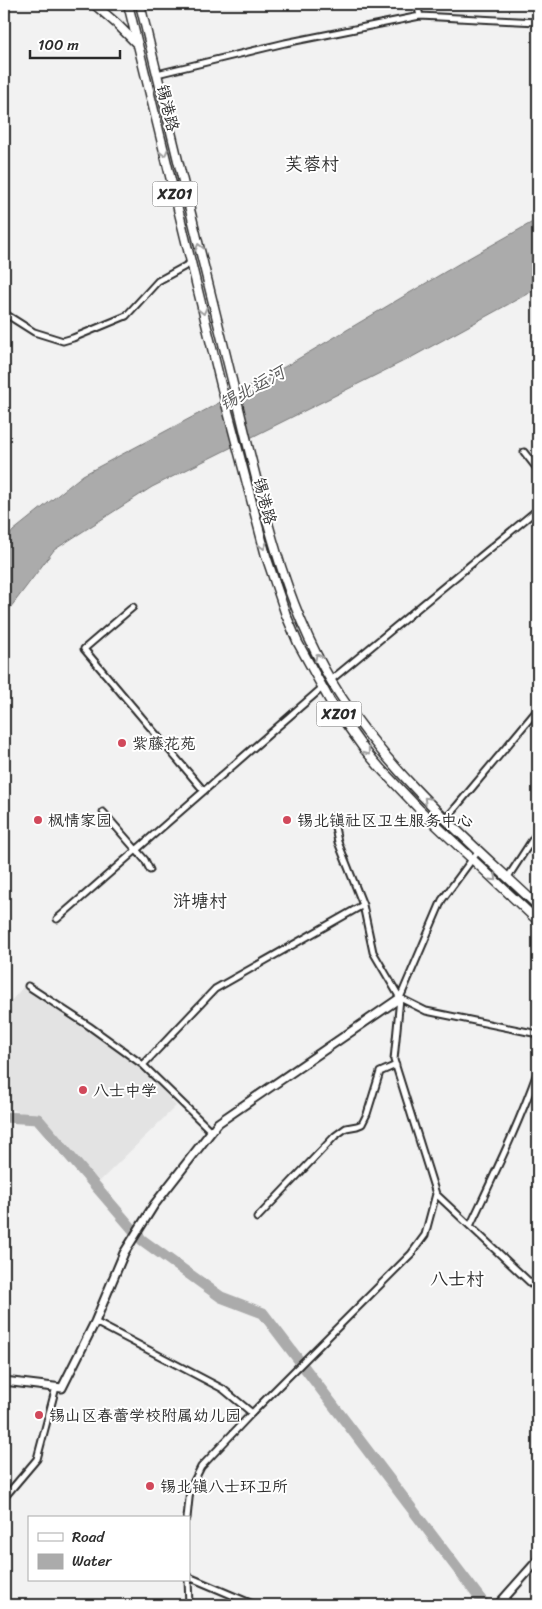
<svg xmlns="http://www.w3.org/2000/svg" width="542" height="1609" viewBox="0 0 542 1609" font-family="Sriracha,'LXGW WenKai TC',sans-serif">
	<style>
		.built { fill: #e3e3e3 }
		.water { fill: #ababab; stroke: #787878 }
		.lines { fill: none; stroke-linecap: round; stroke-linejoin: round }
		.river { stroke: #ababab; stroke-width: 11 }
		.street-casing { stroke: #2b2b2b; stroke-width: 9 }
		.secondary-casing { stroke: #2b2b2b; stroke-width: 11 }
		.primary-casing { stroke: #2b2b2b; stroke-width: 11 }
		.street { stroke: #fff; stroke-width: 5 }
		.secondary { stroke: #fff; stroke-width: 7 }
		.primary { stroke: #fff; stroke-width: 8 }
		.oneway { stroke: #a0a0a0 }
		.poi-dot { fill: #d1495b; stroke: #fff; stroke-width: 2 }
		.labels { text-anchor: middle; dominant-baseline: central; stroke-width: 4; stroke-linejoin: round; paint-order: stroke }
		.shield { fill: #fff; stroke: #6b6b6b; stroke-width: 1 }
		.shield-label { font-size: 15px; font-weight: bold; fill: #2b2b2b }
		.street-label { font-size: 16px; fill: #2b2b2b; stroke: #fff }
		.poi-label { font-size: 16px; fill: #2b2b2b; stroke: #fff; text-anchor: start }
		.neighbourhood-label { font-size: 18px; fill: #2b2b2b; stroke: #fff }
		.water-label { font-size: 18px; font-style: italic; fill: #585858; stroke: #fff }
	</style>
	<rect width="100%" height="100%" fill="#f2f2f2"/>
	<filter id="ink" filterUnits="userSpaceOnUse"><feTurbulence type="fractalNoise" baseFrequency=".02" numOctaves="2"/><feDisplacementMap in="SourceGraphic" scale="10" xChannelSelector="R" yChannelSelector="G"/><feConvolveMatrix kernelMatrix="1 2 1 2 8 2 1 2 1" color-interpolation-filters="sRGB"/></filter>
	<g filter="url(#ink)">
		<path class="built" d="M24,986L118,1048L148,1074L176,1106L100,1181L20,1112L4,1107V1009Z"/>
		<path class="water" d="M538,219V288L412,357L152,487L54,550L4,616V543L13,531L83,475L264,379L460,263Z"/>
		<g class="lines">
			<path class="river" d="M4,1117L38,1119L142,1240L221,1297L263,1313L485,1605"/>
			<g class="street-casing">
				<path id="street" d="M420,16L538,22
					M157,74L285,43L420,16L417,4
					M4,313L34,332L63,341L73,338L126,316L158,281L191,263
					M524,452L538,470
					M133,607L84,649L204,791
					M331,680L538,509
					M103,812L145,860L150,870
					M333,817L338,842L363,905L373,952L400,998L426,1011L538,1034
					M446,819L538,709
					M479,850L442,900L400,998L394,1060L436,1194L538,1290
					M508,877L538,831
					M57,919L322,688
					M28,986L89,1026L143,1065L212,1132
					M143,1065L215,989L363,905
					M257,1218L335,1136L346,1128L357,1126L362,1124L367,1114L380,1072L396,1065
					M470,1226C494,1175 519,1124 538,1070
					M95,1322L223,1389L252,1413
					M4,1498L37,1459L56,1387
					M187,1518L190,1489L201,1467L252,1413L411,1254L425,1235L436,1194
					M189,1577L255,1605
					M188,1580L189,1605"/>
			</g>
			<g class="secondary-casing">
				<path id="secondary" d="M4,1381L62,1388L95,1322L124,1253L154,1205L218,1123L400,998
					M498,1605L538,1560"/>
			</g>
			<g class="primary-casing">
				<path id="primary" d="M94,4L117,24L138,45
					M128,4L221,385L266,556L286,615L298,643L330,701L364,749L381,769L420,810L538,921
					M140,4C171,131 201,257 233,384C259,488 281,605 340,695C393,777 468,840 538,906"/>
			</g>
			<use href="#street" class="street"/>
			<use href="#secondary" class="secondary"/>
			<use href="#primary" class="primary"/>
		</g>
		<defs><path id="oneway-chevron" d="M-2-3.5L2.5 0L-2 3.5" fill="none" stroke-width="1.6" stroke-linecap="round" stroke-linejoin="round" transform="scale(1.25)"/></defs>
		<g class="oneway">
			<use href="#oneway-chevron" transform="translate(164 153) rotate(76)"/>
			<use href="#oneway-chevron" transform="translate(199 247) rotate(-104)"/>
			<use href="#oneway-chevron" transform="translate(203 311) rotate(76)"/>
			<use href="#oneway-chevron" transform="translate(263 546) rotate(75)"/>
			<use href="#oneway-chevron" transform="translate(318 657) rotate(-117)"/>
			<use href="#oneway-chevron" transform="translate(367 752) rotate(51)"/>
			<use href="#oneway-chevron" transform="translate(427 800) rotate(-135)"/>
			<use href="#oneway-chevron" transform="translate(494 878) rotate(44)"/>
		</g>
	</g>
	<g class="poi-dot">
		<circle cx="122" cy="743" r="5"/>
		<circle cx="38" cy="820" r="5"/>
		<circle cx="287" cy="820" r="5"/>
		<circle cx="83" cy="1090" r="5"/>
		<circle cx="39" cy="1415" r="5"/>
		<circle cx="150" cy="1486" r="5"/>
	</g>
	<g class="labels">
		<g class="shield">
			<rect x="152.5" y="181.5" width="45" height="25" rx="4"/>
			<rect x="316.5" y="701.5" width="45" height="25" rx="4"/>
		</g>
		<g class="shield-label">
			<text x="175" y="194">XZ01</text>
			<text x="339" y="714">XZ01</text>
		</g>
		<g class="street-label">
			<text transform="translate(168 108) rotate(76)">锡港路</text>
			<text transform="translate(265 501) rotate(75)">锡港路</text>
		</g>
		<g class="poi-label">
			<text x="132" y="743">紫藤花苑</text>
			<text x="48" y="820">枫情家园</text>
			<text x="297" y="820">锡北镇社区卫生服务中心</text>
			<text x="93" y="1090">八士中学</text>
			<text x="49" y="1415">锡山区春蕾学校附属幼儿园</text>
			<text x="160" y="1486">锡北镇八士环卫所</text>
		</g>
		<g class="neighbourhood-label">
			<text x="312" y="164">芙蓉村</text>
			<text x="200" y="901">浒塘村</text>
			<text x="457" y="1279">八士村</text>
		</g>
		<g class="water-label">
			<text transform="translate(252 388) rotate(-29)">锡北运河</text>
		</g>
	</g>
	<rect width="542" height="1609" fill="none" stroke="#fff" stroke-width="20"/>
	<rect x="10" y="10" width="522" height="1589" fill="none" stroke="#2b2b2b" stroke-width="2" filter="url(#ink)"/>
	<rect x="28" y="1516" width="162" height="65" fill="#ffffff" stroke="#aaaaaa"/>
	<rect x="38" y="1533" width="25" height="8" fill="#ffffff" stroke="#aaaaaa"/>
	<text x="72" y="1542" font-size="15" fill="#2b2b2b">Road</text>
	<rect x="38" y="1554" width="25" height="15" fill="#ababab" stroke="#aaaaaa"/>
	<text x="72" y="1566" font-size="15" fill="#2b2b2b">Water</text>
	<path d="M30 50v8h90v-8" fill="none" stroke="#2b2b2b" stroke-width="2.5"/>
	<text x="38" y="50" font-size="15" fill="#2b2b2b" stroke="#ffffff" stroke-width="4" paint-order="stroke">100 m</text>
</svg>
